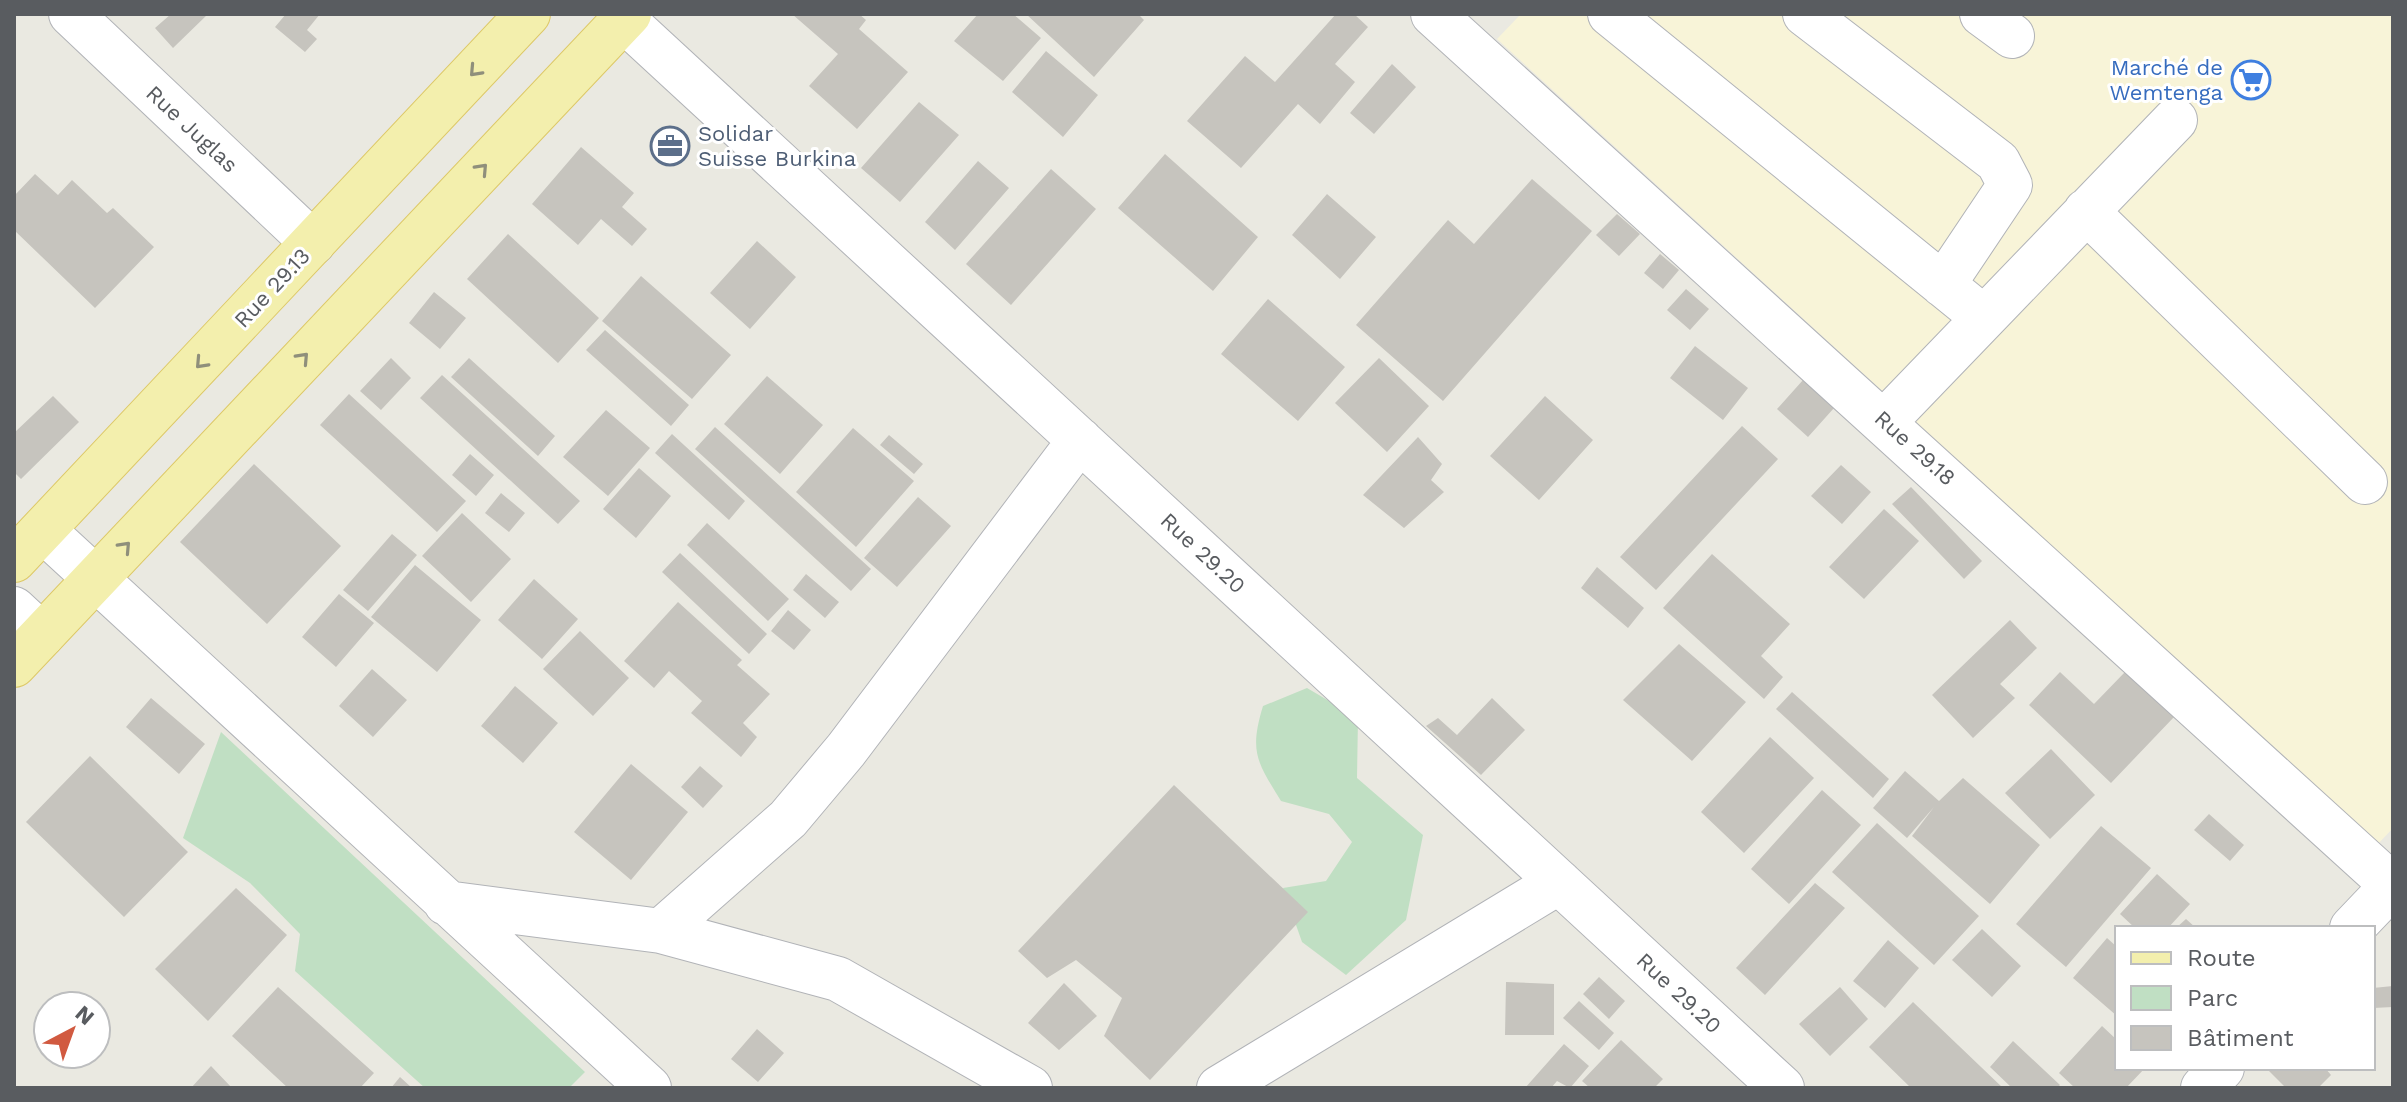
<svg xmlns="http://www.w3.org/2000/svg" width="2407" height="1102" viewBox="0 0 2407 1102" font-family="'Work Sans',sans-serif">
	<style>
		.commercial { fill: #f8f4d8 }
		.green { fill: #c0dfc3 }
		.building { fill: #c6c4be }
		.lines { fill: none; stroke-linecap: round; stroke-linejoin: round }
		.minor-casing { stroke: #b1b3b7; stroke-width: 46 }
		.major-casing { stroke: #ddc867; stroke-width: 46 }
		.minor { stroke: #fff; stroke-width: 44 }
		.major { stroke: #f3efad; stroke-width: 44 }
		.oneway { stroke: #8f8f7b }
		.labels { text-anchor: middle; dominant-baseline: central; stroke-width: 6; stroke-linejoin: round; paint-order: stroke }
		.shop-label { font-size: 22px; fill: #366cbe; stroke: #fff; text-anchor: end }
		.street-label { font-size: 22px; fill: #595c60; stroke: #fff }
		.service-label { font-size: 22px; fill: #4e5e75; stroke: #fff; text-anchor: start }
	</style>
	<rect width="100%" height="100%" fill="#eae9e1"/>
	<path class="commercial" d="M1521,14H2393V828L2378,844L1497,39Z"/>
	<path class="green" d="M1307,688L1358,718L1357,778L1423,835L1406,920L1346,975L1302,942L1283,888L1326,881L1352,842L1329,814L1281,801C1257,762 1249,752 1263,706Z
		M221,732L585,1072L569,1088H425L295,971L300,934L250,883L183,838Z"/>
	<path class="building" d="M171,14H208L173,48L155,28Z
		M286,14H320L307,30L317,39L305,52L275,27Z
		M792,14H859L866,20L859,29L908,72L857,129L809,86L838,54Z
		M978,14H1013L1041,38L1003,81L954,41Z
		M1026,14H1138L1144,20L1094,77Z
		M1336,14H1354L1368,27L1335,64L1355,82L1320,124L1298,104L1241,168L1187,121L1245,56L1275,82Z
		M1046,51L1098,95L1063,137L1012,92Z
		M1392,64L1416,87L1374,134L1350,113Z
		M919,102L959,135L900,202L861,168Z
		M581,147L634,193L622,207L647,229L632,246L601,219L578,245L532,204Z
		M1165,154L1258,237L1213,291L1118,208Z
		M978,161L1009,188L955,250L925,222Z
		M1051,169L1096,209L1011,305L966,264Z
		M35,174L58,195L72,180L107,213L113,208L154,247L95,308L14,230V196Z
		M1532,179L1592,231L1443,401L1356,325L1448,220L1474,244Z
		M1327,194L1376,237L1340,279L1292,235Z
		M1617,214L1640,234L1619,256L1596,235Z
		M508,234L599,318L558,363L467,279Z
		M757,241L796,277L750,329L710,293Z
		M1660,254L1679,270L1663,289L1644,273Z
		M641,276L731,355L692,399L602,321Z
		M1686,289L1709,309L1690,330L1667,310Z
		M434,292L466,318L440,349L409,323Z
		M1268,299L1345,367L1298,421L1221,354Z
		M605,330L689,405L671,426L586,350Z
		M1695,346L1748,388L1723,420L1670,378Z
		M391,358L411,378L381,410L360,391Z
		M469,358L555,436L538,456L451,377Z
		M1379,358L1429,406L1387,452L1335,403Z
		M442,375L580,501L558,524L420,398Z
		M767,376L823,425L780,474L724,424Z
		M1803,380L1834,408L1808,437L1777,409Z
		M349,394L466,501L437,532L320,425Z
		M53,396L79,422L21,479L14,472V433Z
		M1545,396L1593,440L1539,500L1490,456Z
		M606,410L650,448L608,496L563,457Z
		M1742,426L1778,459L1656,590L1620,557Z
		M715,427L871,569L851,591L695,449Z
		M853,428L914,481L856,547L796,492Z
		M672,434L745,501L729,520L655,453Z
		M889,435L923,464L914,474L880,445Z
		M1418,437L1442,464L1431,480L1444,492L1404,528L1363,495Z
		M470,454L494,475L476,496L452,475Z
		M254,464L341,546L267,624L180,542Z
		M1841,465L1871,492L1842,524L1811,496Z
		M639,468L671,496L636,538L603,509Z
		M1911,487L1982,561L1964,579L1892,504Z
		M501,493L525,513L509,532L485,513Z
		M918,497L951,526L897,587L864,558Z
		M1884,509L1919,541L1864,599L1829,567Z
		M462,513L511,559L471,602L422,556Z
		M707,523L789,599L768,621L687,545Z
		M392,534L417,555L368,611L343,590Z
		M680,553L767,634L749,654L662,572Z
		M1712,554L1790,624L1761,656L1783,677L1764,699L1663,608Z
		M415,565L481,620L437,672L371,617Z
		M1597,567L1644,608L1628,628L1581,588Z
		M806,574L839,602L825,618L793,590Z
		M534,579L578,619L542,659L498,620Z
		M339,594L374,623L336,667L302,637Z
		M678,602L742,660L737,665L770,694L743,723L757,737L741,757L691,713L702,701L669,671L654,688L624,661Z
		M788,610L811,630L794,650L771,631Z
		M2010,620L2037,648L2000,684L2015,698L1973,738L1932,695Z
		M580,631L629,678L593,716L543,669Z
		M1679,644L1746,702L1692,761L1623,700Z
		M372,669L407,700L373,737L339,706Z
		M2060,672L2094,704L2125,672L2174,717L2111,783L2029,705Z
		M515,686L558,723L523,763L481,726Z
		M1792,692L1889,779L1873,798L1776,709Z
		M151,698L205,744L179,774L126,727Z
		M1492,698L1525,730L1481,775L1426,726L1438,718L1457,735Z
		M1770,737L1814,778L1744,853L1701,812Z
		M2051,749L2095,795L2050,839L2005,793Z
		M90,756L188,852L124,917L26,822Z
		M631,764L688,812L631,880L574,832Z
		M700,766L723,786L703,808L681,787Z
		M1905,771L1939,801L1963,778L2040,845L1990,904L1912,836L1934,807L1907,838L1873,808Z
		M1174,785L1308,912L1150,1080L1104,1036L1122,998L1076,960L1047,978L1018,951Z
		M1822,790L1861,825L1789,904L1751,869Z
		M2209,814L2244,845L2230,861L2194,830Z
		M1877,823L1979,916L1934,965L1832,872Z
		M2101,826L2151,868L2066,967L2016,924Z
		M2157,874L2190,904L2168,928H2135L2120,914Z
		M1815,883L1845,908L1765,995L1736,968Z
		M236,888L287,935L208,1021L155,969Z
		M2186,919L2196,928H2176Z
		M1982,929L2021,966L1992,997L1952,960Z
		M2107,938L2117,947V1016L2073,978Z
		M1888,940L1919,968L1885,1008L1853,981Z
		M1599,977L1625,1001L1609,1019L1583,994Z
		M1506,982L1554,984V1035H1505Z
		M1064,983L1097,1016L1059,1050L1028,1023Z
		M2393,986V1007L2373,1008V988Z
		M278,987L374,1073L360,1088H288L232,1036Z
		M1840,987L1868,1019L1830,1056L1799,1024Z
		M1579,1001L1614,1033L1599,1050L1563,1018Z
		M1913,1002L2003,1088H1911L1869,1047Z
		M2102,1026L2117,1040V1068H2145L2126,1088H2075L2059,1073Z
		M757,1029L784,1053L758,1082L731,1059Z
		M1621,1040L1663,1079L1654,1088H1590L1582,1081Z
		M2013,1041L2060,1085L2057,1088H2012L1990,1067Z
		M1564,1044L1589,1066L1570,1088L1557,1081L1551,1088H1525Z
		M211,1066L232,1088H191Z
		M2271,1068H2325L2331,1075L2318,1088H2286L2268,1070Z
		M400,1077L412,1088H391Z"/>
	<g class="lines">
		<g class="minor-casing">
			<path id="minor" d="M71,14L313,243
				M1433,14L2393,886
				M1610,14L1984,318
				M1805,14L1998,162L2010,185L1943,285
				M1982,14L2012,36
				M624,20L1782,1088
				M2086,211L2365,482
				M1885,421L2175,120
				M44,531L649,1088
				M14,609L42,635
				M446,903L661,931L838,979L1030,1088
				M2352,928L2393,885
				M661,931L788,819L846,750L1080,440
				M1219,1088L1559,882
				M2203,1088L2222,1068"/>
		</g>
		<g class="major-casing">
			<path id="major" d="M14,560L528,14
				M14,665L629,14"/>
		</g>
		<use href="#minor" class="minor"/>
		<use href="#major" class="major"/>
	</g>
	<defs><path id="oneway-chevron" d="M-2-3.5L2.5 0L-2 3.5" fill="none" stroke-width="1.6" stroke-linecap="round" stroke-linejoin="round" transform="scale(2)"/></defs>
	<g class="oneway">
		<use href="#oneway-chevron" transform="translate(475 71) rotate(133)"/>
		<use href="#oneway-chevron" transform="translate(482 169) rotate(-47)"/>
		<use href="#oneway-chevron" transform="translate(303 358) rotate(-47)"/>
		<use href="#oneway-chevron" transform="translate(201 363) rotate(133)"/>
		<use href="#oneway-chevron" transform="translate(125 547) rotate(-47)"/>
	</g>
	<defs>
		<g id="supermarket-ring" transform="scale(2)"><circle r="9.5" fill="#fff" stroke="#3f7fe0" stroke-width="1.5"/><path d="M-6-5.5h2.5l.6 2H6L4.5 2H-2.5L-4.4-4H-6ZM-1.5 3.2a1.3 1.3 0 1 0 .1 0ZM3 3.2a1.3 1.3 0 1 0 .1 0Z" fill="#3f7fe0"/></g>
		<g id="office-ring" transform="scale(2)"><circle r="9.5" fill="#fff" stroke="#5c6f8a" stroke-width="1.5"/><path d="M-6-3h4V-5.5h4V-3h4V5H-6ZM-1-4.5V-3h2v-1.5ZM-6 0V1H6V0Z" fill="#5c6f8a"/></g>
	</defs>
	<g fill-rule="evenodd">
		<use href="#supermarket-ring" x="2251" y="80"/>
		<use href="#office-ring" x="670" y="146"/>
	</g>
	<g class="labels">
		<g class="shop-label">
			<text x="2223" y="67">Marché de<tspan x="2223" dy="25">Wemtenga</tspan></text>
		</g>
		<g class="street-label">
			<text transform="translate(192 129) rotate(43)">Rue Juglas</text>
			<text transform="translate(272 288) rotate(-47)">Rue 29.13</text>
			<text transform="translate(1915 448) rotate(42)">Rue 29.18</text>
			<text transform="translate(1203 553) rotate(43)">Rue 29.20</text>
			<text transform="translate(1679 993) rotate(43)">Rue 29.20</text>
		</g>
		<g class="service-label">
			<text x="698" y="133">Solidar<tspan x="698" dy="25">Suisse Burkina</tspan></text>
		</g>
	</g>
	<rect width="2407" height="1102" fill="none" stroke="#595c60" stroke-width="32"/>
	<rect x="2115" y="926" width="260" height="144" fill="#ffffff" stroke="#bdbebf" stroke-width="2"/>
	<rect x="2131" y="952" width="40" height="12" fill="#f3efad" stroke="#bdbebf" stroke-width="2"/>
	<text x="2187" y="966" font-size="24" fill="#595c60">Route</text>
	<rect x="2131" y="986" width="40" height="24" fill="#c0dfc3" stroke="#bdbebf" stroke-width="2"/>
	<text x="2187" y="1006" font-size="24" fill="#595c60">Parc</text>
	<rect x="2131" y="1026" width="40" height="24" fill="#c6c4be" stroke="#bdbebf" stroke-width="2"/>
	<text x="2187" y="1046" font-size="24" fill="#595c60">Bâtiment</text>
	<g transform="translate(72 1030) rotate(41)"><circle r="38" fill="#ffffff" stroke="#bdbebf" stroke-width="2"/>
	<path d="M0-6L14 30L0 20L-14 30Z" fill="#d15a40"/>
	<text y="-12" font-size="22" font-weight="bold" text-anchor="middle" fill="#595c60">N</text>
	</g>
</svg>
